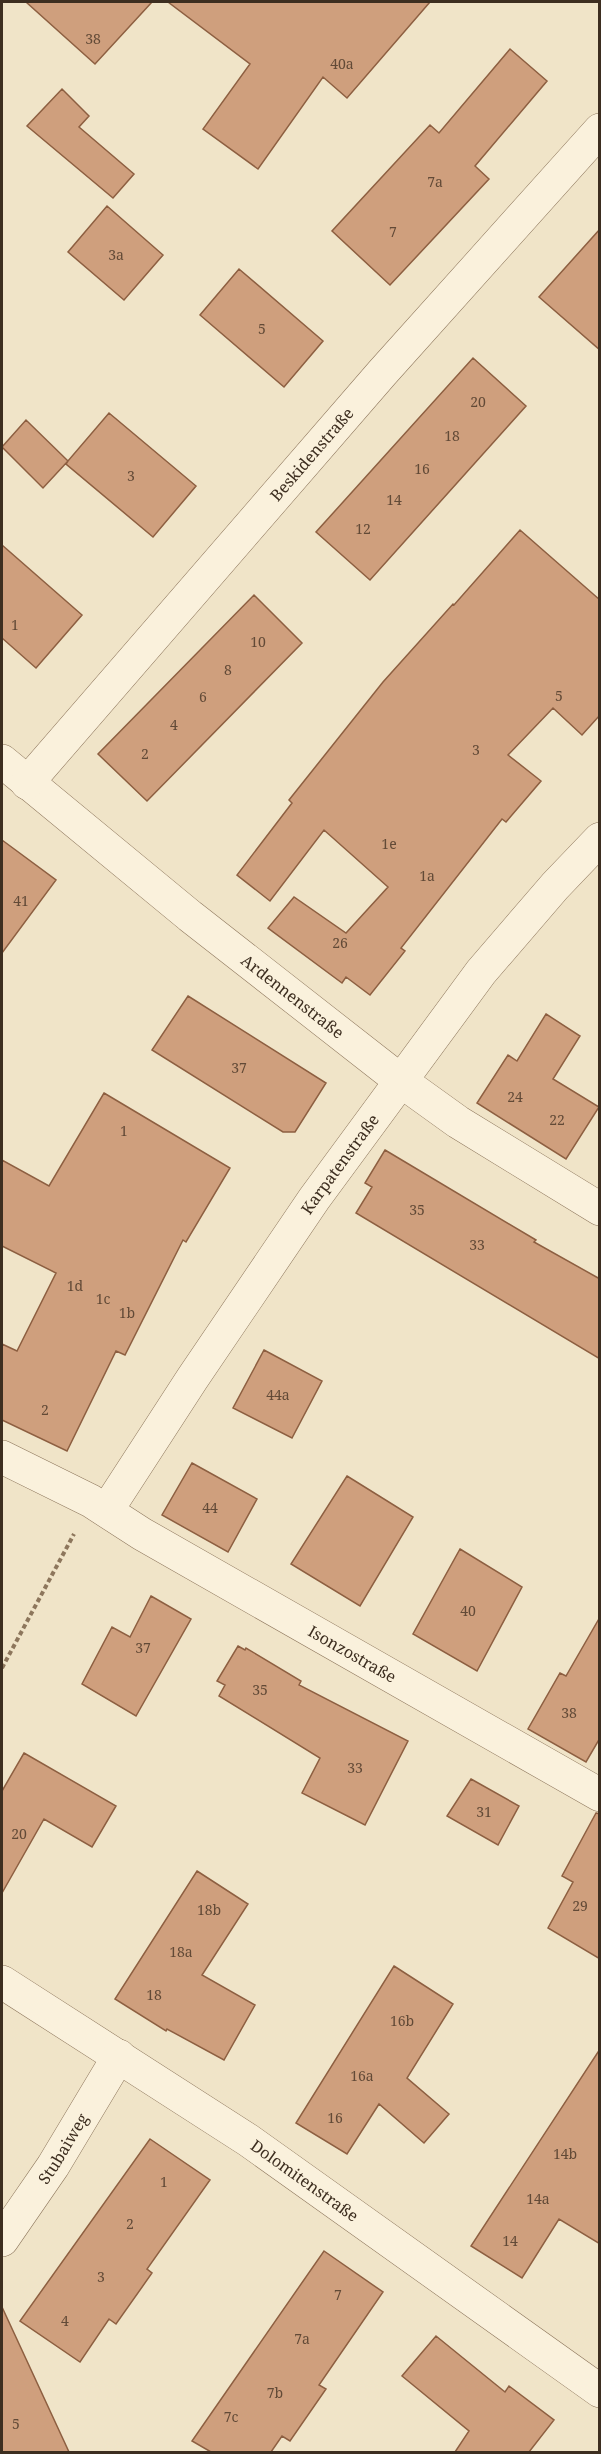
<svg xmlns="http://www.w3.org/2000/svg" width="601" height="2454" viewBox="0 0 601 2454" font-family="'Noto Serif',serif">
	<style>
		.building { fill: #cf9f7d; stroke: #8d5f41; stroke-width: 1.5 }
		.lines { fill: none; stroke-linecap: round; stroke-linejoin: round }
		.minor-casing { stroke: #8d765c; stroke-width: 34 }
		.path { stroke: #8d765c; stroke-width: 4; stroke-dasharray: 4.5 3; stroke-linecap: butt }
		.minor { stroke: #faf1dc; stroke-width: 33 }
		.labels { text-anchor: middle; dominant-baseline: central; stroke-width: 4.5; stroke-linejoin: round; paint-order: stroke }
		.number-label { font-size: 14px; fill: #624a37 }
		.street-label { font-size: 16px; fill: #3d2e20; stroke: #f7eed8 }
	</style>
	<rect width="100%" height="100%" fill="#f0e4c8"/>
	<path class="building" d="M26,2H152L95,64Z
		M168,2H430L347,98L323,77L258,169L203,129L250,64Z
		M510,49L547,81L475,166L489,179L390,285L332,231L430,125L439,133Z
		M62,89L89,116L79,127L134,174L113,198L27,126Z
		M107,206L163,255L124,300L68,252Z
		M600,229V350L539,297Z
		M239,269L323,341L284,387L200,315Z
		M473,358L526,406L370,580L316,532Z
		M109,413L196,486L153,537L66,464L68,461L43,488L2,447L26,420L68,461Z
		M520,530L600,600V715L582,735L553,708L508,755L541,781L506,822L502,819L401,948L405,951L370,995L346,977L342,983L268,928L294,897L346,933L388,887L324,830L270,901L237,875L292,803L289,800L383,682L453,604L454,605Z
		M2,545L82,615L36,668L2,638Z
		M254,595L302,643L147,801L98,754Z
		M2,840L56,880L2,953Z
		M188,996L326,1083L295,1132H283L152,1050Z
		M546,1014L580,1036L553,1079L599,1107L566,1159L477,1103L508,1055L517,1061Z
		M104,1093L230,1168L186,1242L183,1240L125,1355L116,1351L67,1451L2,1420V1344L17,1351L56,1273L2,1246V1160L49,1186Z
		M385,1150L536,1240L534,1242L600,1279V1359L356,1213L372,1187L365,1183Z
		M264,1350L322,1381L292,1438L233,1408Z
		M192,1463L257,1499L228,1552L162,1515Z
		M347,1476L413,1517L360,1606L291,1564Z
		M460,1549L522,1587L477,1671L413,1634Z
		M151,1596L191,1619L136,1716L82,1684L112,1627L130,1637Z
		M600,1617V1738L586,1762L528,1729L560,1673L566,1676Z
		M238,1646L245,1650L246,1648L301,1681L299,1685L408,1741L365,1825L302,1793L320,1758L219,1696L225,1685L217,1681Z
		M24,1753L116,1806L92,1847L44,1819L2,1893V1791Z
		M471,1779L519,1806L498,1845L447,1816Z
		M596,1813L600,1814V1959L548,1928L573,1882L562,1876Z
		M197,1871L248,1904L202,1975L255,2005L224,2060L167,2029L166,2031L115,1999Z
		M394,1966L453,2004L407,2078L449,2114L424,2143L379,2104L347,2154L296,2123Z
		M600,2049V2244L559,2219L522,2278L471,2246Z
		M150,2139L210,2180L147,2269L152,2273L116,2324L109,2319L80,2362L20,2321Z
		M324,2251L383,2292L319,2385L326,2389L290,2441L282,2436L271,2452H211L192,2441Z
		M2,2307L69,2452H2Z
		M436,2336L505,2392L509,2386L554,2420L529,2452H455L469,2431L402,2376Z"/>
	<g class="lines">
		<g class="minor-casing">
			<g id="minor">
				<path id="s1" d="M2,761L190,916L401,1081L458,1122L600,1209"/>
				<path id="s2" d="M27,783L382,373L600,130"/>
				<path id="s3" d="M2,1457L91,1501L142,1534L600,1795"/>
				<path id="s4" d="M107,1510L192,1379L314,1199L481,972L555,886L600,839"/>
				<path id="s5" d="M2,1982L248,2140L600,2391"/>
				<path id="s6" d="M2,2240L53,2166L119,2056"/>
			</g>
		</g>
		<path class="path" d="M2,1668L74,1534"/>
		<use href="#minor" class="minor"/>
	</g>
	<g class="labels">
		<g class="number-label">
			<text x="93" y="38">38</text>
			<text x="342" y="63">40a</text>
			<text x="435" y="181">7a</text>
			<text x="393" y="231">7</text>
			<text x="116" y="254">3a</text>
			<text x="262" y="328">5</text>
			<text x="478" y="401">20</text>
			<text x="452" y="435">18</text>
			<text x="422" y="468">16</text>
			<text x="131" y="475">3</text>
			<text x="394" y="499">14</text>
			<text x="363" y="528">12</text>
			<text x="15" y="624">1</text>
			<text x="258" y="641">10</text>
			<text x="228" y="669">8</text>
			<text x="559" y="695">5</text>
			<text x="203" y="696">6</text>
			<text x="174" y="724">4</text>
			<text x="476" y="749">3</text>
			<text x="145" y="753">2</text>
			<text x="389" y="843">1e</text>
			<text x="427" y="875">1a</text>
			<text x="21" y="900">41</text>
			<text x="340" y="942">26</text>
			<text x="239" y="1067">37</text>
			<text x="515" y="1096">24</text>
			<text x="557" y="1119">22</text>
			<text x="124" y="1130">1</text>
			<text x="417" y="1209">35</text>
			<text x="477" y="1244">33</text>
			<text x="75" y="1285">1d</text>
			<text x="103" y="1298">1c</text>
			<text x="127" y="1312">1b</text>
			<text x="278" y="1394">44a</text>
			<text x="45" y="1409">2</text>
			<text x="210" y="1507">44</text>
			<text x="468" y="1610">40</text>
			<text x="143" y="1647">37</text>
			<text x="260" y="1689">35</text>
			<text x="569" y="1712">38</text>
			<text x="355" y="1767">33</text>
			<text x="484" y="1811">31</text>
			<text x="19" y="1833">20</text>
			<text x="580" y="1905">29</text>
			<text x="209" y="1909">18b</text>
			<text x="181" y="1951">18a</text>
			<text x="154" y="1994">18</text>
			<text x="402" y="2020">16b</text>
			<text x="362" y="2075">16a</text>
			<text x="335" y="2117">16</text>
			<text x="565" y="2153">14b</text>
			<text x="164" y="2181">1</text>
			<text x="538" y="2198">14a</text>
			<text x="130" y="2223">2</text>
			<text x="510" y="2240">14</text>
			<text x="101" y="2276">3</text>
			<text x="338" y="2294">7</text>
			<text x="65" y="2320">4</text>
			<text x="302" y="2338">7a</text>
			<text x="275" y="2392">7b</text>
			<text x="231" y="2416">7c</text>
			<text x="16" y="2423">5</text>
		</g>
		<g class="street-label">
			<text stroke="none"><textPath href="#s2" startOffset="435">Beskidenstraße</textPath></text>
			<text stroke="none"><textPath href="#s1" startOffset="374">Ardennenstraße</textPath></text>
			<text stroke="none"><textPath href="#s4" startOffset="417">Karpatenstraße</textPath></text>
			<text stroke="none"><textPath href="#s3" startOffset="402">Isonzostraße</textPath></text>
			<text stroke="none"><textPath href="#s6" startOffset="110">Stubaiweg</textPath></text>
			<text stroke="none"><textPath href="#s5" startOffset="362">Dolomitenstraße</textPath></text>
		</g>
	</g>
	<rect width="601" height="2454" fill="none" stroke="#3d2e20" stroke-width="6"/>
</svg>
